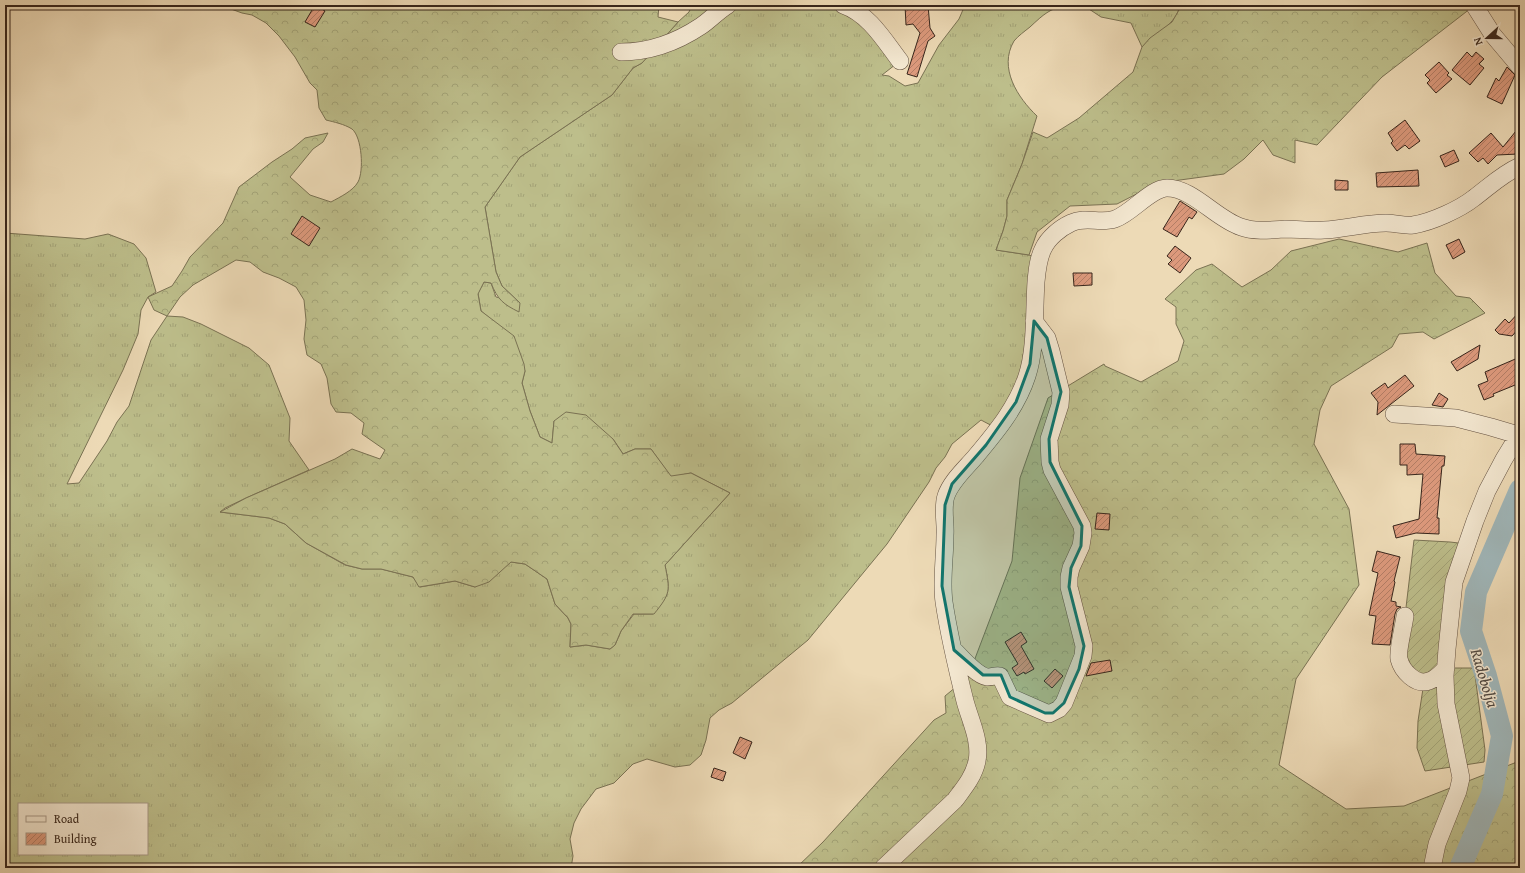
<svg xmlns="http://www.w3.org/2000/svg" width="1525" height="873" viewBox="0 0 1525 873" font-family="'Gentium Book Plus',serif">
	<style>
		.grass { fill: url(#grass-tufts); stroke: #7a7253; fill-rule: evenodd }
		.forest { fill: url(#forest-crowns); stroke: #7a7253 }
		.garden { fill: url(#garden-furrows); stroke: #7a7253 }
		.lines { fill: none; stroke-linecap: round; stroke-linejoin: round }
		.river { stroke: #a0b7ba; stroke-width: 22 }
		.building { fill: url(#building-hatch); stroke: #37251b }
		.minor-casing { stroke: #645242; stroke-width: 18 }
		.minor { stroke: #f3e7d0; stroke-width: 17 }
		.marked { fill: #0f766e; fill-opacity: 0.2; stroke: #0f766e; stroke-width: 3; stroke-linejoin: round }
		.labels { text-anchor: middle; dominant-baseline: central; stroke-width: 3; stroke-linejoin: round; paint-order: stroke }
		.water-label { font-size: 16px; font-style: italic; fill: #514a43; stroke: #f3e7d0 }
	</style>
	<defs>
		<pattern id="grass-tufts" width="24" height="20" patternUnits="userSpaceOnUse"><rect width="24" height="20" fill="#bdbe8b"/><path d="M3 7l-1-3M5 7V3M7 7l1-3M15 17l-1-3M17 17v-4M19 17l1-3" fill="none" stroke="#a3a377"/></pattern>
		<pattern id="forest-crowns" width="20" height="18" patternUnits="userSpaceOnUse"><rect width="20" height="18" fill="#bdbe8b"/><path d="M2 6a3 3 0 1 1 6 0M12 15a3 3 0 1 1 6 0" fill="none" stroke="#a3a377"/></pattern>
		<pattern id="garden-furrows" width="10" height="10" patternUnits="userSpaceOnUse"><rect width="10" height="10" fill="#bdbe8b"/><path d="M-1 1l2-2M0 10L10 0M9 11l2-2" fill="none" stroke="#a3a377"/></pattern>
		<pattern id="building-hatch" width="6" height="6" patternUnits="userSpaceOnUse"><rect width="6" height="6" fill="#dc997c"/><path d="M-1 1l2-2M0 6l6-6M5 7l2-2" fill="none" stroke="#b37d65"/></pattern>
	</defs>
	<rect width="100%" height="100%" fill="#eddab6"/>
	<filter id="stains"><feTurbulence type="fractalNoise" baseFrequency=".005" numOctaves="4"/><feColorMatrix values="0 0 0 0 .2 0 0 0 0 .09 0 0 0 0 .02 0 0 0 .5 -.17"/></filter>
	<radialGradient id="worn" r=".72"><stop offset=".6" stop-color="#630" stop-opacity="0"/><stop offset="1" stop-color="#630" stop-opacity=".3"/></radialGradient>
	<path class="grass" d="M692,5H843L900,61L882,75L889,76L905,86L918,83L939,45L959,19L965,5H1067C1049,9 1044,14 1030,27C1025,31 1018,36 1014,41C998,68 1018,98 1037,116L1022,164L1007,200V216L1003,231L996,250L1029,255L1039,259L1032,348L998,429L981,420L952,444L945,457L936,468L929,482L887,544L808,640L732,703L719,710L710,718L706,740L701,755L690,765L675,767L647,759L633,764L614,783L596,789L581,809L574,823L570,839L573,856L571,868H5V233L85,239L108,234L134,244L146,258L156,292L148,297L141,310L138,334L123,370L67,484L79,483L107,441L117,422L129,406L151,340L167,316L183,317L201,324L249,348L269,365L290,418L289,441L309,470L246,498L225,508L220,512L269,518L285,524L306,543L345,565L362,569H381L413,577L420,587L455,581L475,587L502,569L511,562L525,564L547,579L555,604L568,618L571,624L570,647L586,645L610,649L615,645L621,631L634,614H653C671,593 670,591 665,565L730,493L691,473L671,477L651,449H635L623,454L613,439L554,421L552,443L540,437L530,411L522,383L525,371L502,328L481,311L478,293L484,282L491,283L496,297L520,303L502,286L496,272L485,207L520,157L612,95L633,68L642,63L678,22L689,12ZM19,804H147V854H19Z
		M1083,5H1180C1176,25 1156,33 1142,47L1131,23L1101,17Z"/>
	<path class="forest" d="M220,5H659L658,17L678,22L642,63L633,68L612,95L520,157L485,207L496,272L502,286L520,303L519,312C503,304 498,300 491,283L484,282L478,294L481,311L514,336L524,364L525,371L522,383L530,411L540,437L552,443L554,421L566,412L586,415L613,439L623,454L635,449H651L671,476L691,473L730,493L665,565C670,591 671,593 654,614H633L621,631L615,645L610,649L586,645L570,647L571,624L568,618L555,604L547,579L525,564L511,562L489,582L475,587L455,581L419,587L413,577L381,569H362L346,565L306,543L285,524L269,518L220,512L246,498L335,459L352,449L380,459L385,450L362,434L364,423L351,413L336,412L331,404L327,378L321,364L307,355L304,339L306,320L304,300L296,287L279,278L263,272L250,262L236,260L193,285L180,297L167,316L154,310L148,297L172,286L182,271L190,257L223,223L239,187L272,162L292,149L305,138L328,133L323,142L313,149L290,177L310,195L331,202C340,197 353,191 358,182C364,171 362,137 352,129C344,124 334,122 326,120L319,108L317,90L310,83L295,57L279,36L266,23L252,15L242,13Z
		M1180,5H1475L1382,77L1317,145L1295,140V163L1273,155L1263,140L1244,159L1224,174L1158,183L1117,204L1070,206L1037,232L1029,255L996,250L1003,231L1007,216V200L1022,164L1033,132L1047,138L1079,118L1133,72L1142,47L1150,38L1172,22L1179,10Z
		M1339,239L1398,252L1427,243L1435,273L1456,296L1470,298L1485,313L1434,339L1423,332L1399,334L1392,347L1331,386L1320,410L1314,444L1349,509L1359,585L1296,679L1279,765L1346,809L1404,806L1517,762L1520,763V868H796L823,842L934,720L946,713L945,696L968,677L1012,561L1020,478L1048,398L1104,364L1105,366L1141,382L1178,361L1184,341L1176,324V307L1165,299L1196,270L1212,264L1242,287L1271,270L1291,251Z"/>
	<path class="garden" d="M1414,540L1450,542L1467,544L1446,668H1474L1485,750L1484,762L1425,771L1417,748L1418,721L1424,682L1407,675L1405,616Z"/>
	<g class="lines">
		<path class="river" d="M1460,868L1492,794L1502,736L1486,676L1471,631L1476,592L1520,490"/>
	</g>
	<path class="building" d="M315,5L325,11L315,27L305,22Z
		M905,5H928L930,28L935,36L928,41L917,77L907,74L920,33L913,24L906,25Z
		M1467,52L1472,57L1476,52L1484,59L1479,64L1484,68L1470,85L1452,70Z
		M1439,62L1449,73L1447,75L1452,79L1436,93L1427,83L1430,80L1425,75Z
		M1507,67L1515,75L1502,104L1487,97L1496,78L1499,81Z
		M1405,120L1420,141L1409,149L1405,145L1397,151L1391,143L1393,141L1388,133Z
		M1516,131L1518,154L1497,155L1488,164L1483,158L1478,162L1469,153L1491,133L1503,147Z
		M1454,150L1459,161L1445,167L1440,156Z
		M1418,170L1419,186L1377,187L1376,173Z
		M1335,180L1348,181V190H1335Z
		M1180,201L1197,212L1192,219L1189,217L1177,237L1163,229Z
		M302,216L320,228L309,246L291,234Z
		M1459,239L1465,252L1453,259L1446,245Z
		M1175,246L1191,258L1180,273L1168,264L1172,260L1167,256Z
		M1073,273H1092V285L1074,286Z
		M1520,311V327L1512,336L1499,334L1495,330L1505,319L1509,323Z
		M1480,345L1478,359L1457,371L1451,362Z
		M1520,357V383L1493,394L1494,396L1484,400L1478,385L1488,381L1485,372Z
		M1405,375L1414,386L1377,415L1378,402L1371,393L1385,383L1388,388Z
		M1439,393L1448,399L1443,407L1432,405Z
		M1400,444H1415L1416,454L1445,456L1444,466H1442L1437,518H1439V534L1416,533L1396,538L1393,526L1419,519L1423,474L1407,475V465H1400Z
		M1097,513L1110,514L1109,530L1095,529Z
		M1377,551L1400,557L1394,581L1395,582L1391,601L1396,602V606L1401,607L1397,609L1395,614L1390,645L1372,644L1376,616L1369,615L1378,573L1372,571Z
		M1021,632L1027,642L1021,646L1034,669L1025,674L1024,672L1017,676L1012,668L1018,664L1005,642Z
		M1110,660L1112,671L1086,676L1091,663Z
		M1055,669L1063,676L1052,688L1044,681Z
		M740,737L752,742L745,759L733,753Z
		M714,768L726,772L723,781L711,777Z"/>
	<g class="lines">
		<g class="minor-casing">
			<path id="minor" d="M843,5C869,14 884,40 900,61
				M1474,5L1493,35L1520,67
				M621,52C650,52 677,42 701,26C710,20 718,11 728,5
				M1394,414L1456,418L1491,427L1518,435
				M1405,616C1404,625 1397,652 1399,659C1402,671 1416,686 1429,681C1436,679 1441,673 1446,668
				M954,650C962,658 976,675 987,677C992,677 996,675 1000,676L1010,697L1049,714L1059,709L1064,703L1083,656L1084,646L1069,587V577L1071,568L1081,546L1083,533L1082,526L1052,470L1050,462L1049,439L1060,405L1061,392L1051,351L1047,338L1034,321
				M883,868L955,800C964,788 974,776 977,761C981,741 970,720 965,701C957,669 949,635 944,602C941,580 945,558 945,535C946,523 942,508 946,496C951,481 966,468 976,456C996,432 1017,407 1027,376C1036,349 1034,311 1036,282C1037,271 1038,259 1043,249C1048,238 1060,228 1071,223C1086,216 1100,224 1115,219C1132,213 1151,188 1167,188C1193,188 1216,219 1241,227C1255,232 1271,230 1285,229C1298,229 1311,231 1324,230C1345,229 1365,223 1386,223C1395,223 1404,226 1413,225C1432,222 1460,209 1474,198C1490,186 1502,174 1520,166
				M1432,868L1437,844L1458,791L1461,778L1446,704L1445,676L1447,649L1454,582L1475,521L1487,491L1504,459L1520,433"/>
		</g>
		<use href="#minor" class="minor"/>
	</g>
	<path class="marked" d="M1034,321L1047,338L1061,392L1049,439L1050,462L1082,526L1081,546L1071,568L1069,587L1084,646L1079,669L1064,703L1053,713H1045L1010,697L1001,675H983L954,650L942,586L945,505L952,484L986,445L1016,402L1030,364Z"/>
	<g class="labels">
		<g class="water-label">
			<text transform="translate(1485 678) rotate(73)">Radobolja</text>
		</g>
	</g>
	<rect width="1525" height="873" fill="none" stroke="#eddab6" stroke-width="20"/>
	<rect x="6" y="6" width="1513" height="861" fill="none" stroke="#37251b" stroke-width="2"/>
	<rect x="10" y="10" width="1505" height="853" fill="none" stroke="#37251b"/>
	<rect x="18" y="803" width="130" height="52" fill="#f3e7d0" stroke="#a89988"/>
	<rect x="26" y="816" width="20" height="6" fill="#f3e7d0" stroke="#a89988"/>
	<text x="54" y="823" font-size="12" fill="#37251b">Road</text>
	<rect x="26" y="833" width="20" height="12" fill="url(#building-hatch)" stroke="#a89988"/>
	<text x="54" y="843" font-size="12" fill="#37251b">Building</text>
	<g transform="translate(1487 38) rotate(249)" stroke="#f3e7d0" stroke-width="3" paint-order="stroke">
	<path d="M0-3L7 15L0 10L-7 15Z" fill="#37251b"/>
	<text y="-6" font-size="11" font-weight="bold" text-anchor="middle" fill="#37251b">N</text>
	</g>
	<rect width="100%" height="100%" filter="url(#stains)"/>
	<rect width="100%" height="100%" fill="url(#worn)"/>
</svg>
